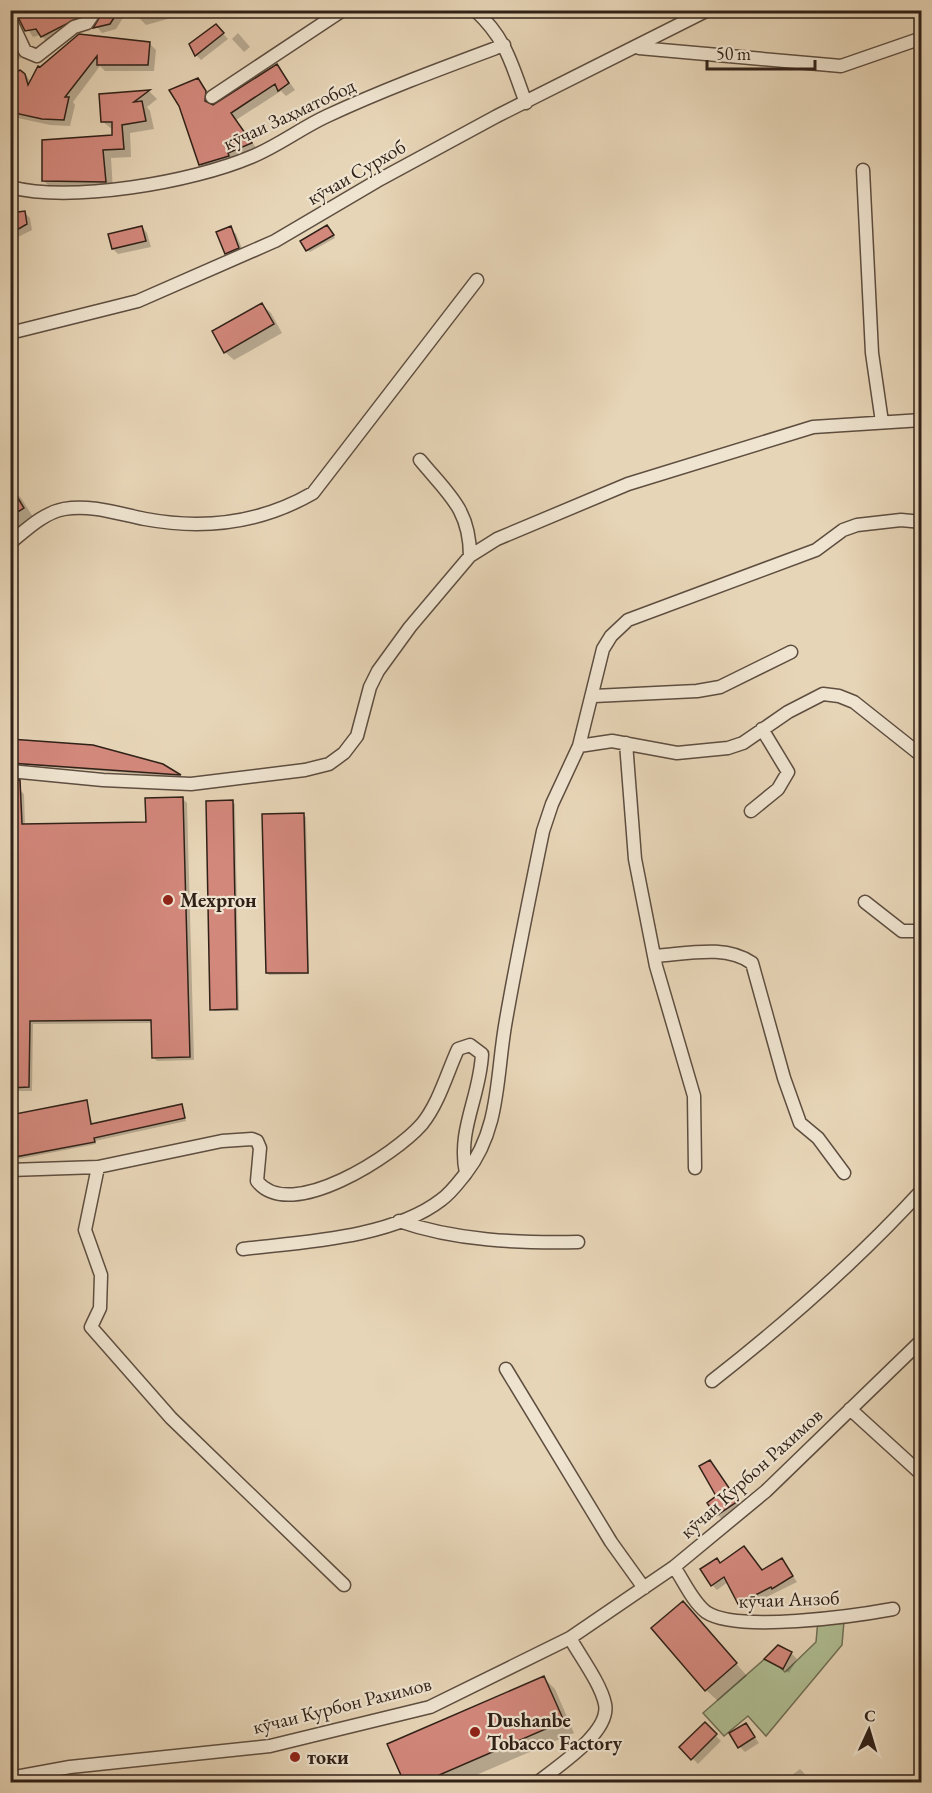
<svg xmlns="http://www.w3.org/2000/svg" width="932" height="1793" viewBox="0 0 932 1793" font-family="'EB Garamond',serif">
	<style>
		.green { fill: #afbe93; stroke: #707056; stroke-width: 1.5 }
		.shadow { fill: #0003 }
		.building { fill: #d3887c; stroke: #302118; stroke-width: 1.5 }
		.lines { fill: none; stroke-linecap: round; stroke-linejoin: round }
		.street-casing { stroke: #5e4e40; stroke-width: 15 }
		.street { stroke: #efe4d0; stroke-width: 12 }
		.poi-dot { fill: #8f2418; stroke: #efe4d0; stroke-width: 2 }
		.labels { text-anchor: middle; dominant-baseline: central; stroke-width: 4.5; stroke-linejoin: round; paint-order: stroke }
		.street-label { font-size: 20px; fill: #302118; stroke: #efe4d0 }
		.poi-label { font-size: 20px; font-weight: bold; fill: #302118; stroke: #efe4d0; text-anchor: start }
	</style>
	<rect width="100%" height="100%" fill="#e7d5b7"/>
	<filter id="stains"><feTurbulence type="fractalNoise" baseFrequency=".00333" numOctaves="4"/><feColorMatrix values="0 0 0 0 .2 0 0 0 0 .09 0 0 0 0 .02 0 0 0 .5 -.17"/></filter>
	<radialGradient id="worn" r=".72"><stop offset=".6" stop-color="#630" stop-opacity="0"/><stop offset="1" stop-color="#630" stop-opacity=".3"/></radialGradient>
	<path class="green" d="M818,1620L844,1621L842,1645L766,1736L748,1716L724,1736L703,1713L768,1656L785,1672L816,1642Z"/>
	<path class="shadow" d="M10,10H86L90,19L48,43L41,35L33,37L20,18H12L10,23Z
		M104,10H128L116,29L102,33L97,27Z
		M137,10H200L146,25L138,17Z
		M216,26L228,39L201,60L196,55Z
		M238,33L250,47L244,52L232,39Z
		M10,35L21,58L10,63Z
		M149,43L156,50L154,71H105L100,66L73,102L75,105L70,126L50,125L18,118L16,124L10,118V82L20,71H23L31,82L40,69Z
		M277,65L295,90L286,96L281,91L236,120L257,149L207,171L200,165L198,80L212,99L213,107Z
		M150,92L157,99L147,107L150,111L154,129L130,133L131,157L111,158L113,190L52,189L43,180L113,136V130L102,121L101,96Z
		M25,213L30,218L32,230L10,241V215Z
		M142,227L147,233L151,247L118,254L113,249Z
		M230,228L236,234L244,253L232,258L227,253Z
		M330,229L335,238L310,252L307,250Z
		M262,305L271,313L282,333L234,360L225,352Z
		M10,487L21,498L35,520L10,535Z
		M10,741L163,765L181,777L10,764Z
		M10,790H20L24,794L25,826L147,824L183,799L187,803L194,1060L157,1061L153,1057L152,1023L33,1024L32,1091H10Z
		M232,802L235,804L239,1011H214L212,1009Z
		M303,815L306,817L309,974L269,975L267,973Z
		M86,1102L93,1125L181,1106L186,1121L95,1141L96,1144L19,1159L17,1156L10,1117Z
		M710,1461L742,1507L723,1521L709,1504L718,1497Z
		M782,1560L797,1582L744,1608L728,1582L717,1590L712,1585L721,1564L763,1572Z
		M694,1615L747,1676L718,1701L706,1690Z
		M791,1653L797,1659L789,1673L766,1659Z
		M543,1677L555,1689L574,1733L460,1782H406L389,1745Z
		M705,1725L721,1741L698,1764L681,1747Z
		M746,1725L759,1743L745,1752L740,1747Z
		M800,1769L803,1772L810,1782H798L792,1775Z"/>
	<path class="building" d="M10,10H86L82,16L41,37L36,29L25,31L17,15Z
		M104,10H119L110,24L93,28Z
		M216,24L224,33L195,56L189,44Z
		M79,34L150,42L148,65H97V56L65,97H69L64,120L42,119L10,112V78L20,70L25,74L28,85L38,66L40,67Z
		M277,64L289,83L278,91L275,84L231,113L252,143L228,153L229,156L199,165L179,106L169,90L198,78L206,91L205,101L213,105Z
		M150,90L134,102L142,101L146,121L122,125L124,149L103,150L106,182L42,181V140L112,135V122H101L99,94Z
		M25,211L27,224L10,234V213Z
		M327,225L334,235L306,251L300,241Z
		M142,226L146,241L112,249L108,234Z
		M231,226L239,248L225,254L216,232Z
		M262,303L274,324L224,353L212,331Z
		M10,485L24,508L10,517Z
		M10,739L93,745L163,764L181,775L10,763Z
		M10,779L20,780L22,824L146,822L145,798L183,797L190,1057L152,1058L151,1020L30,1021L29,1087L10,1088Z
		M233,800L237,1009L210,1010L206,801Z
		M304,813L308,973H266L262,814Z
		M87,1100L91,1124L182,1104L185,1118L94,1138L95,1142L15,1157L10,1115Z
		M710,1460L738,1501L716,1516L707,1503L716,1496L699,1466Z
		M744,1546L762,1570L782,1558L793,1576L772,1589L771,1587L738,1604L724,1577L711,1586L700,1569L717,1558L720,1563Z
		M683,1601L737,1663L705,1691L651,1628Z
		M778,1645L792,1652L783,1669L764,1659Z
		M544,1676L564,1721L423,1782H404L387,1744Z
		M705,1722L717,1734L691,1760L679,1747Z
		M746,1723L755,1737L738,1748L729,1733Z"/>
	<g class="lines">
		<g class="street-casing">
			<path id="street" d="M475,10C507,40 511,63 526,103
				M10,19L25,51L37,56L74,27L87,23L96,10
				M639,48L841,66L922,38
				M212,97L343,10
				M863,170L872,353L882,422
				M10,187C72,203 192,182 251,157C278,146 301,128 327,116C385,89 445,67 504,45
				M10,333L138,301L275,241L377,181L497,116L708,10
				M420,460C448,494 470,509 470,556
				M10,543C26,530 43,513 64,509C91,504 119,514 145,519C204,530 261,523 313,493L477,280
				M594,696L697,691L720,687L791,652
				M626,743L635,859L656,966L694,1096L695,1168
				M579,746L603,649L611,636L628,620L816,550L843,530L857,525L901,520L922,522
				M10,771L103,780L191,784L305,770L329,764L344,753L357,736L370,687L378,671L410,627L470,556L497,539L628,484L813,427L922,420
				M751,811L778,789L788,772L762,729
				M865,902L902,931H922
				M654,956C687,954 725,944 752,963L784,1078L800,1123L818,1138L844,1173
				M98,1167L85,1230L101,1275L100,1308L91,1327L171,1418L344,1585
				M10,1170L98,1167L222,1141L252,1139L257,1141L260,1148L257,1181C290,1224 396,1154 422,1124C439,1103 447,1073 458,1049L470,1045L482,1054C480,1097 457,1130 466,1173C501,1128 496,1074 506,1020C517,957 530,894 543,831L552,804L579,746L612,741L677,753L728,748L743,743L788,712L823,694L839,696L854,702L922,756
				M399,1221C456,1241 518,1243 578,1242
				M243,1249C302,1242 392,1238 441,1200C451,1193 458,1183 466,1173
				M506,1369L611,1542L644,1588
				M712,1381C786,1323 858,1260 922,1190
				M850,1409L918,1471L922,1470
				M674,1567C684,1581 692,1601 706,1612C737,1633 855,1616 893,1609
				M10,1778L70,1767L270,1746L430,1707L570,1638L674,1567L766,1491L922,1340
				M538,1782C558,1766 611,1732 605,1704C601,1684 580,1656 570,1638"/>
		</g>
		<use href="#street" class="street"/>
	</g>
	<g class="poi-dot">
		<circle cx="168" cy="900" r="6"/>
		<circle cx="475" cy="1732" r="6"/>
		<circle cx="295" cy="1757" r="6"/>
	</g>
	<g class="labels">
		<g class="street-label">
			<text transform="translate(289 114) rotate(-25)">кӯчаи Заҳматобод</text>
			<text transform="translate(356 172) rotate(-30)">кӯчаи Сурхоб</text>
			<text transform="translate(751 1473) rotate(-42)">кӯчаи Курбон Рахимов</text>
			<text transform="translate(789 1599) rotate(-2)">кӯчаи Анзоб</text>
			<text transform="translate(342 1705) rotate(-14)">кӯчаи Курбон Рахимов</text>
		</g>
		<g class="poi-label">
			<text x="180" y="900">Мехргон</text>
			<text x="487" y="1720">Dushanbe<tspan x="487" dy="23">Tobacco Factory</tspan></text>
			<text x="307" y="1757">токи</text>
		</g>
	</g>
	<rect width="932" height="1793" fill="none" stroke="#e7d5b7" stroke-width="36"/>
	<rect x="12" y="12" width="908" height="1769" fill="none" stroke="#302118" stroke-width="3"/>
	<rect x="18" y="18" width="896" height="1757" fill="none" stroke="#302118" stroke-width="1.5"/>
	<g transform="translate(869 1730) rotate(4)" stroke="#efe4d0" stroke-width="4.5" paint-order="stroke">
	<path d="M0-4.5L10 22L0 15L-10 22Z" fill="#302118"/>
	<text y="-9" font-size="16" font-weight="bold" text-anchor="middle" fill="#302118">С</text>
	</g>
	<path d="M707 60v9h108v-9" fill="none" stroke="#302118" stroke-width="3"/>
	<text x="716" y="60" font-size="18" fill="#302118" stroke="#efe4d0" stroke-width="4.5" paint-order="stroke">50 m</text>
	<rect width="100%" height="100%" filter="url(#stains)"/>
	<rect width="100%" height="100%" fill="url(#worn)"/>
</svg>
